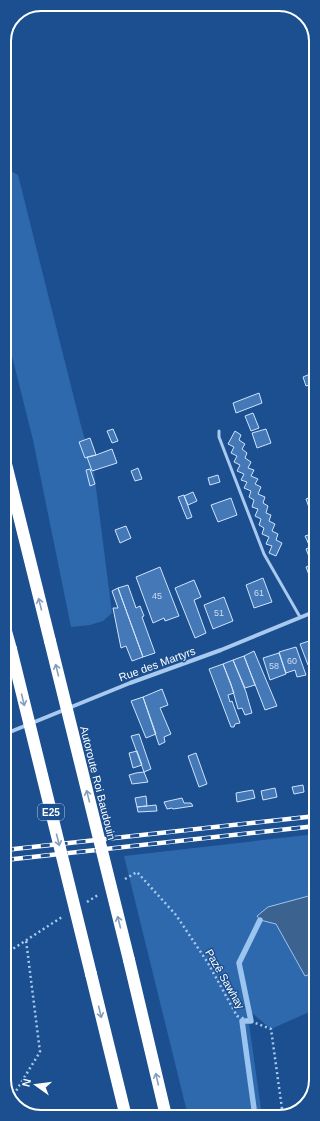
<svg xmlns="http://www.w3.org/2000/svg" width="320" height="1121" viewBox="0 0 320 1121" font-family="Arial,sans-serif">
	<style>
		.green { fill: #2e69ad }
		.water { fill: #3c6290; stroke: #9cc4f0 }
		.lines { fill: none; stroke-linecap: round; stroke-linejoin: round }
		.stream { stroke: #9cc4f0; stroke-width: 5.5 }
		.building { fill: #4478b7; stroke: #cfe3fa }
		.path { stroke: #a9c9ee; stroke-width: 2.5; stroke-dasharray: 2 3; stroke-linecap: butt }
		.service { stroke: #a9c9ee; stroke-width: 3 }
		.minor { stroke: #a9c9ee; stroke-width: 4 }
		.motorway { stroke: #fff; stroke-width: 12 }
		.rail-casing { stroke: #fff; stroke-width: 4.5 }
		.rail { stroke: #1b4f8f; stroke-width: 3; stroke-dasharray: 9; stroke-linecap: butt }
		.motorway-bridge { stroke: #fff; stroke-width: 12 }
		.oneway { stroke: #829ec1 }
		.labels { text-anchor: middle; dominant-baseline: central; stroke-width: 3; stroke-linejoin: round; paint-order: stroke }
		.number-label { font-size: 9px; fill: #d0dded }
		.shield { fill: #1b4f8f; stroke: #bbcadd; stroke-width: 1 }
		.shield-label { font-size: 10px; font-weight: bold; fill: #fff }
		.street-label { font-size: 11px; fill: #fff; stroke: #1b4f8f }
		.rim { fill: none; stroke: #fff; stroke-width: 2 }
	</style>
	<rect width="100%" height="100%" fill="#1b4f8f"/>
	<path class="green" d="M4,151L9,170L18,175L80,422L94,472L112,613L103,621L90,625L71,627L33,440L4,324Z
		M316,834V1009L271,1029L247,1009L262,1116H188L124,856Z"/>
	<path class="water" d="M316,894V972L305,976L276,924L260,920L257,916L268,907Z"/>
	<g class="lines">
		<path class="stream" d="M255,1116L242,1021H251L239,963L260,920"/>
	</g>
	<path class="building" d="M315,372V383L306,386L303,377Z
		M316,392V407L314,408L309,394Z
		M259,393L262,403L236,413L233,403Z
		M253,413L259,428L251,431L245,416Z
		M113,429L118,441L112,443L107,431Z
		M266,429L271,443L257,448L252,433Z
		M235,431L241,435L239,440L245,444L242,449L247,453L245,458L251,462L248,468L254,470L251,476L258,479L255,484L261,487L258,494L265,497L263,503L268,506L266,513L271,515L269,521L275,524L272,531L278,534L276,540L282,543L276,556L269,553L272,546L266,544L269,537L262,534L264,528L259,525L261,519L255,516L258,509L252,507L254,500L249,497L251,491L244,488L247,482L241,480L244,474L237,471L240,465L234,462L237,456L231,453L234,447L228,444Z
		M90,438L96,455L85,458L79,442Z
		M112,449L117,463L92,471L87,457L96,455Z
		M138,468L142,479L135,481L131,471Z
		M90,469L95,484L90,486L86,470Z
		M218,475L220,482L210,485L208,478Z
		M193,492L197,501L188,505L184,496Z
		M184,495L192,517L187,519L178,497Z
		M315,495L316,511L311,513L306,499Z
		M231,498L237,515L218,522L211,505Z
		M126,526L131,538L120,543L115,530Z
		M314,533L316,538V587L314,588L306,567L312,564L306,549L310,547L305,536Z
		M160,567L179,616L165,621L164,618L153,623L136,577Z
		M263,578L272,602L254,608L246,585Z
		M194,580L201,597L194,600L206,633L195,638L175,588Z
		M128,585L136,608L140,606L144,616L142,617L155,653L143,657L118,588Z
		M118,588L143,657L132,661L126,646L121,648L113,608H118L112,591Z
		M224,597L233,621L213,629L204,605Z
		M316,637V662L308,665L300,644L312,640L311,638Z
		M296,647L306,675L297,677L295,670L286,673L279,652Z
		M254,651L277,706L265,710L244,656Z
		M279,653L286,674L270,680L263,658Z
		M244,656L255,685L245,688L233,660Z
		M233,660L246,692L252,713L245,715L242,708L238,709L231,684L223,664Z
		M223,664L234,693L228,695L230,702L232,701L240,723L235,724L234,727H231L209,669Z
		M162,689L168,705L160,708L171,734L164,737L165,742L159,745L143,697Z
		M143,697L156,734L146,738L131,701Z
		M139,734L151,769L144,772L131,736Z
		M137,751L142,765L133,768L129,753Z
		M196,753L207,784L199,787L188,756Z
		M144,772L148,782L132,784L129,775L136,773Z
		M303,785L304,792L294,794L292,787Z
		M275,788L277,797L263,800L261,791Z
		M253,790L255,798L237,802L236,793Z
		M146,796L147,806L137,807L135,798Z
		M182,798L184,803H191L193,806L173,809L172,808L167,809L164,802Z
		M156,805L157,811L138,812L137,807Z"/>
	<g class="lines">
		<path class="path" d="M125,879L137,872L176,915L208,963L237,1016L271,1029L283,1116
			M87,902L98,895
			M5,954L62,917
			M11,1099L40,1052L26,940"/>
		<path class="service" d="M219,431V437L264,554L300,617"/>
		<path class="minor" d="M5,734L130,683L221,650L316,611"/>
		<path class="motorway" d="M4,456L50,641
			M4,624L11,649
			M129,960L166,1116
			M91,974L126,1117"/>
		<g class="rail-casing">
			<path id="rail" d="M5,850L316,816
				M5,860L316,826"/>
		</g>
		<use href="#rail" class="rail"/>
		<path class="motorway-bridge" d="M50,641L129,960
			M11,649L91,974"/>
	</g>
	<defs><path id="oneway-shaft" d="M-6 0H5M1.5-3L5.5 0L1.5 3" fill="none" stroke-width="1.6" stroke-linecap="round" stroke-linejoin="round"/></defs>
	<g class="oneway">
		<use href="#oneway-shaft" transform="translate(40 604) rotate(-104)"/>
		<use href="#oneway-shaft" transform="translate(57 670) rotate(-104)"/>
		<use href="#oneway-shaft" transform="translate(23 700) rotate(76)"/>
		<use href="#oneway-shaft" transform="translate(88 796) rotate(-104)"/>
		<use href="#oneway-shaft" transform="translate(58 840) rotate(76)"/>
		<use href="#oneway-shaft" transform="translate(119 922) rotate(-104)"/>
		<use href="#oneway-shaft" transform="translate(100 1012) rotate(76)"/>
		<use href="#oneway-shaft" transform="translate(157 1079) rotate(-103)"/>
	</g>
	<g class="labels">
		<g class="number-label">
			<text x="259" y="593">61</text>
			<text x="157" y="596">45</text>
			<text x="219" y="613">51</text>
			<text x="292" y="661">60</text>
			<text x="274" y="666">58</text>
		</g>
		<rect class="shield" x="38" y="804" width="26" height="16" rx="3"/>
		<g class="shield-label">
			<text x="51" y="812">E25</text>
		</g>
		<g class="street-label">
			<text transform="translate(157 664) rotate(-20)">Rue des Martyrs</text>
			<text transform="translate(98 783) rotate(76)">Autoroute Roi Baudouin</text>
			<text transform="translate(225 979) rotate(60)">Pazê Sawhay</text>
		</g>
	</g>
	<path d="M0 0H320V1121H0ZM41 11H279A30 30 0 0 1 309 41V1080A30 30 0 0 1 279 1110H41A30 30 0 0 1 11 1080V41A30 30 0 0 1 41 11Z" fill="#1b4f8f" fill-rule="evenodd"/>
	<path class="rim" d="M41 11H279A30 30 0 0 1 309 41V1080A30 30 0 0 1 279 1110H41A30 30 0 0 1 11 1080V41A30 30 0 0 1 41 11Z"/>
	<g transform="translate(36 1085) rotate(284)" stroke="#1b4f8f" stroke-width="3" paint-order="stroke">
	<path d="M0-3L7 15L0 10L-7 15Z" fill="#ffffff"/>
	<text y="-6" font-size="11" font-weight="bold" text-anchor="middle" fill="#ffffff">N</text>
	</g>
</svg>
